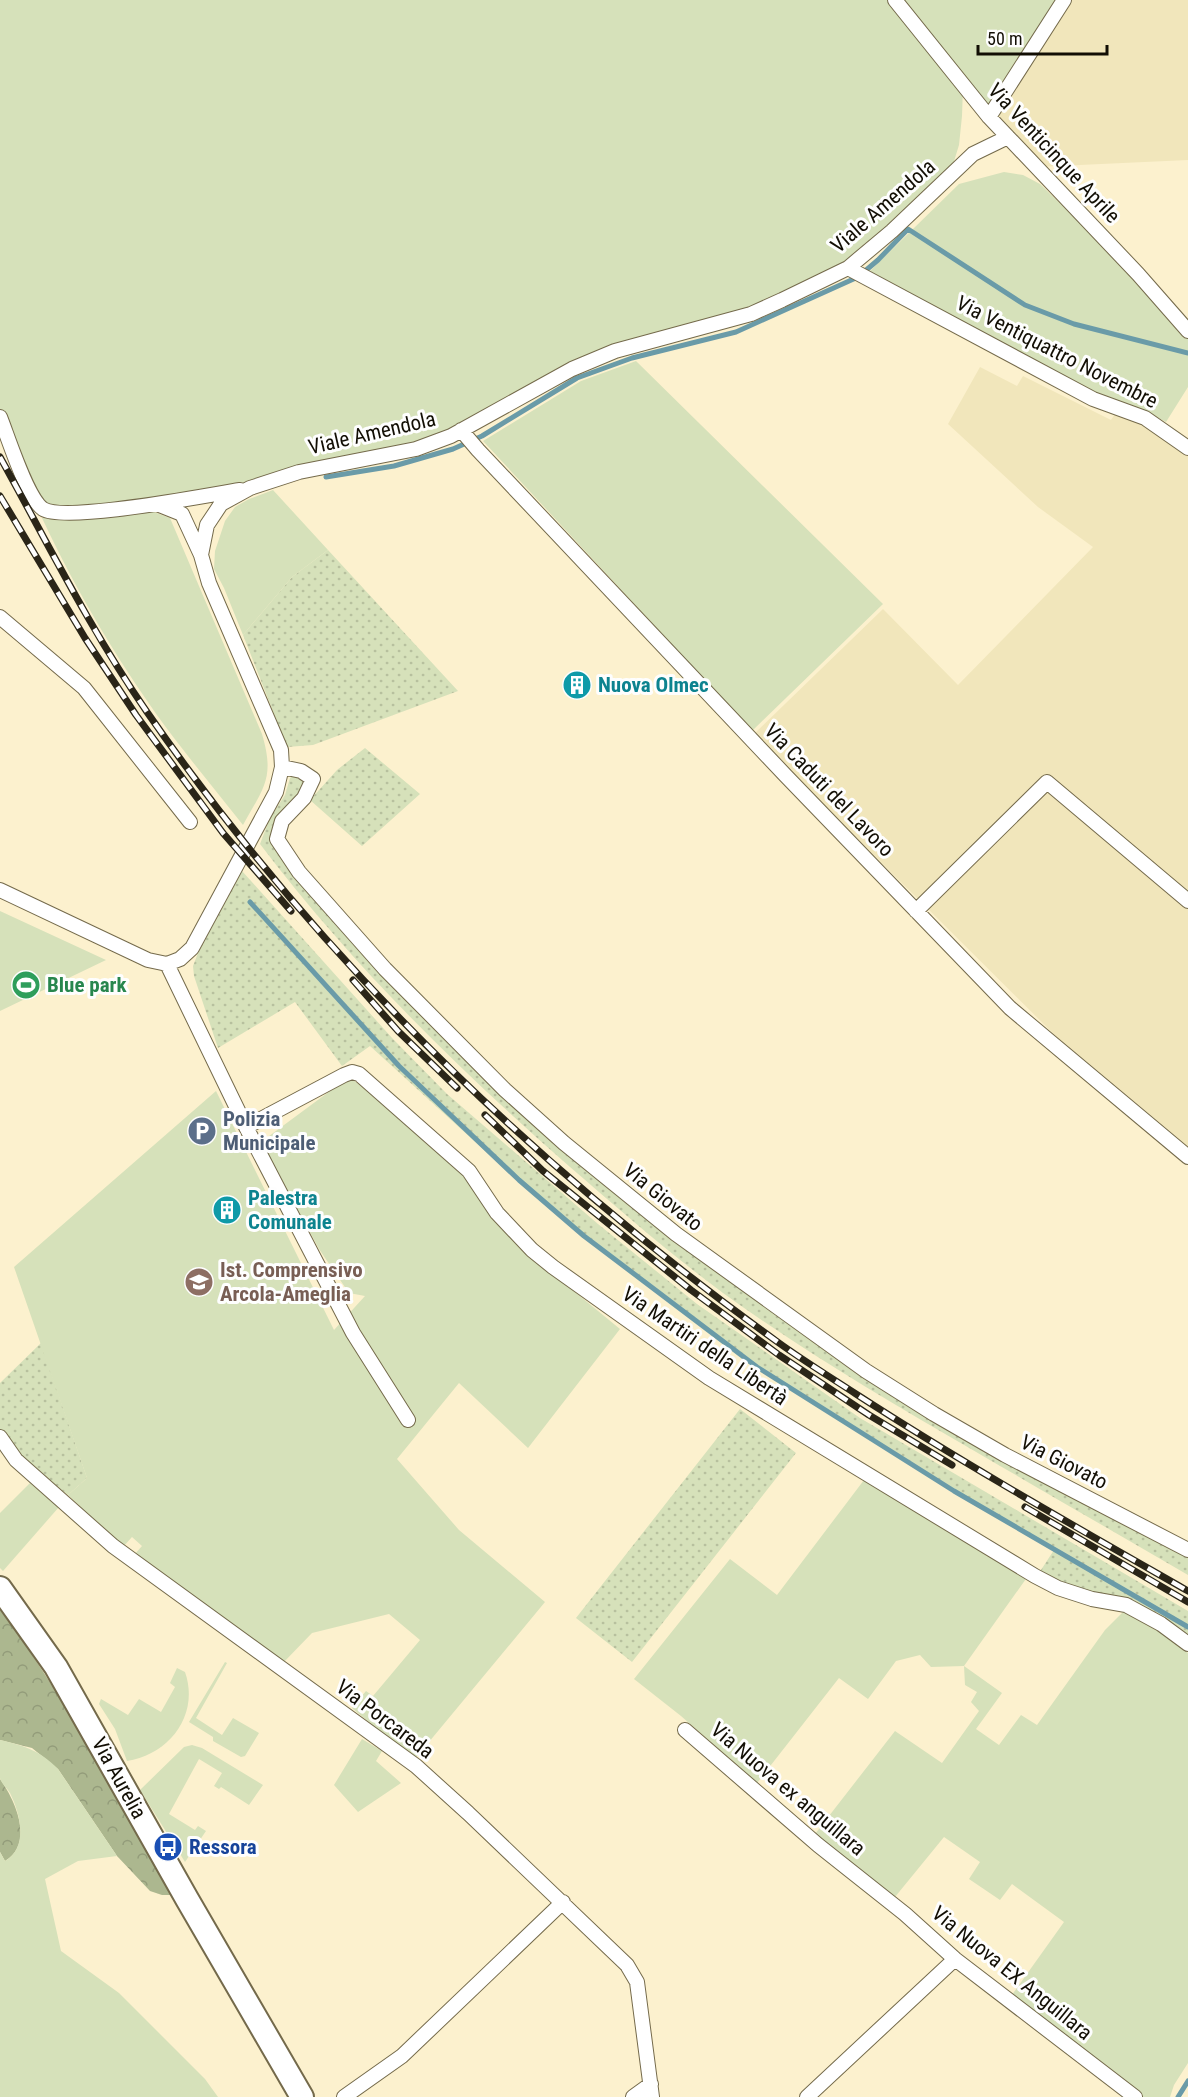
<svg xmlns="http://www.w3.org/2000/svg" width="1188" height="2097" viewBox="0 0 1188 2097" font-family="'Roboto Condensed',sans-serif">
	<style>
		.built { fill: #f1e6bb }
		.grass { fill: url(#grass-dots) }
		.forest { fill: url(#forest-crowns) }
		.garden { fill: #d6e1ba }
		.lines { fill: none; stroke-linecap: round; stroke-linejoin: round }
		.stream { stroke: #6a9ba8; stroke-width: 5 }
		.minor-casing { stroke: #746a4b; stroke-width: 16 }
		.primary-casing { stroke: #746a4b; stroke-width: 26 }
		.minor { stroke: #fff; stroke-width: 14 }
		.primary { stroke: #fff; stroke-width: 22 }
		.rail-casing { stroke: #2a2518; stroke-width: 7 }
		.rail { stroke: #fefefe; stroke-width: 4.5; stroke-dasharray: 14; stroke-linecap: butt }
		.labels { text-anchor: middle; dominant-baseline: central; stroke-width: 6; stroke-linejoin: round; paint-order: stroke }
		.street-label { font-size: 21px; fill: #120e04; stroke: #fefefe }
		.culture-label { font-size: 21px; font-weight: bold; fill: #0d838f; stroke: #fefefe; text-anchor: start }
		.leisure-label { font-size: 21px; font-weight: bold; fill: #27864d; stroke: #fefefe; text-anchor: start }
		.service-label { font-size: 21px; font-weight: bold; fill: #4e5e75; stroke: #fefefe; text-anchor: start }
		.education-label { font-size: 21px; font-weight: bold; fill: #785e54; stroke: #fefefe; text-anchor: start }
		.transit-label { font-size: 21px; font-weight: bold; fill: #164399; stroke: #fefefe; text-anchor: start }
	</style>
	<defs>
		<pattern id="grass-dots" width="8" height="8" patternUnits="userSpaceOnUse" patternTransform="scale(1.5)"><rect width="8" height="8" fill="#d6e1ba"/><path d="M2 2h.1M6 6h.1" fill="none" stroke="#b7c09e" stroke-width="1.8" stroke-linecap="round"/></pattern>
		<pattern id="forest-crowns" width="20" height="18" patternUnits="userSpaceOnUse" patternTransform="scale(1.5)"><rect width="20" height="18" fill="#acb78f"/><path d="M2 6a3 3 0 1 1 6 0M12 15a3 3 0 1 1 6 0" fill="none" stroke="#939c7a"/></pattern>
	</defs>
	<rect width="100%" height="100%" fill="#fcf1ce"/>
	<path class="built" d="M1059,0H1188V160L1036,167L989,117Z
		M980,367L1017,386L1023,376L1111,420L1115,414L1144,421L1188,451V1150L1093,1073L753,735L883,609L958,685L1093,547L1038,507L948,424Z"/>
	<path class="grass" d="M328,550L458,691L313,745L287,747L243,635L292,577Z
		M365,748L420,794L362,846L310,800L337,770Z
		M295,774L303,778L307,784L273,840L380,971L672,1237L729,1281L860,1371L1188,1556V1575C1116,1533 1043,1491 971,1449C886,1400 802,1350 723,1293C670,1254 620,1210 570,1167C457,1068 351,964 260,844L270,818L285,795L290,778Z
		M242,871L393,1039L447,1094L598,1224L697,1304L860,1418L1188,1611V1638L1100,1597L1039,1573L1054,1550L954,1491L757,1367L584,1236L520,1180L518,1181L370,1046L342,1066L295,1002L218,1048L194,976L193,966L198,953Z
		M41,1343L87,1478L68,1495L18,1457L0,1430V1383Z
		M740,1409L796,1453L632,1662L576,1618Z"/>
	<path class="forest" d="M0,1610C67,1698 116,1798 171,1895H162L150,1891L117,1856L58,1769L32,1748L0,1740Z
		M0,1779C15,1800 35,1843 5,1861L0,1852Z"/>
	<path class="garden" d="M0,0H892L963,87L962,116L959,145L951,171L847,266L750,311L614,349L450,434L249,486L81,511L45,506L29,482L0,410Z
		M904,0H1059L989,117Z
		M1004,172L1023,175L1040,184L1103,245L1188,339V387L1166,422L1147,412L1095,394L868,273L959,184Z
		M636,361L883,604L752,731L483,441L581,381Z
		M273,490L328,550L292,577L243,635L224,588L214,569L215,551L225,521L235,507L249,499Z
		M146,509L170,518L262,734C275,778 264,787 243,825C220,796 197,768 174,738C124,672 77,593 42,518C83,521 106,517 146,509Z
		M0,911L106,960L0,1011Z
		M349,1077L419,1130L464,1175L492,1218L531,1256L620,1329L528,1448L459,1383L397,1459L459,1530L545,1602L414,1760L352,1708L366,1691L373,1696L420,1640L389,1614L312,1633L282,1664L134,1555L142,1546L132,1537L123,1547L68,1495L87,1478L14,1267L216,1091L334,1330L365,1296L349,1293L319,1249L261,1142Z
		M864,1480L1028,1576L964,1666L1002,1693L976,1729L999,1745L1021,1715L1037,1725L1105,1630L1125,1610L1151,1623L1188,1653V2063L1174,2085L1170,2097H1135L1009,1999L1064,1922L1012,1884L1000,1900L969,1879L980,1862L944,1837L895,1897L836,1853L815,1834L895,1731L942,1763L979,1711L971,1702L977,1692L965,1685L964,1666L931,1667L920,1655L896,1661L868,1699L839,1678L757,1783L681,1716L634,1679L730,1559L777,1595Z
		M30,1483L59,1507L3,1571L0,1568V1513Z
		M225,1662L227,1663L196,1718L222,1735L233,1718L259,1733L245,1756L241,1757L213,1741V1737L189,1722Z
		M177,1668L185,1672C200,1715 169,1755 127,1761L115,1729L99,1704L101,1699L128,1715L139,1699L161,1712L175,1687L170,1683Z
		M362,1739L382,1751L376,1761L401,1783L358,1812L334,1785Z
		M0,1740C25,1746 39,1750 58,1769L117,1856L78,1861L45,1879L61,1951L119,1993L205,2079L218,2097H0V1852L5,1861C29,1847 20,1813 10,1793C7,1788 1,1783 0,1778C0,1766 0,1752 0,1740Z
		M192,1745L202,1748L263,1785L249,1805L221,1787L219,1789L214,1786L222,1773L199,1759L169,1814L195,1830L198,1826L206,1831L185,1862L140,1790L184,1747Z"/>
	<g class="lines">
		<path class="stream" d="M326,477L394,466L453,449L482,436L577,378L632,358L736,332L858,277L878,260L908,229L1025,305L1074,324L1188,353
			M250,902L399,1066L519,1180L584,1236L757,1367L954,1491L1188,1627
			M1178,2097L1188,2081"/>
		<g class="minor-casing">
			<path id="minor" d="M895,0L989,117L1138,274L1188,331
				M989,117L1064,0
				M848,268L1093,399L1145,418L1188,448
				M0,417C8,437 27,498 43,509C66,523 207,495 240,490
				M461,430L478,450L786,776L1010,1008L1188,1157
				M157,504L182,514L201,555
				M0,617L84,688L190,822
				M282,767L301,771L313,779L304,798L282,821L277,839L299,872L385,969L505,1090L564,1143L676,1234L866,1371L934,1414L1005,1455L1188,1550
				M0,890L148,960L167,964
				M916,911L1047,782L1188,901
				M167,964L180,959L192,948L276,792L282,767L281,750L209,583L201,555L207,525L221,504L250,488L299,472L416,449L451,436L572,369L615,351L751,314L782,300L848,268L892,231L973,154L1008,137
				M167,964L246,1127L344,1075L352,1072L359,1074L469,1171L497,1213L532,1250L553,1267L709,1378L1035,1576L1058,1588L1092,1599L1126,1605L1161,1624L1188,1644
				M246,1127L353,1333L408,1420
				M0,1437L16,1460L113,1546L416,1766L468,1813L627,1965L637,1982L652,2097
				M685,1730L818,1845L905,1914L955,1959L1135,2097
				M344,2097L402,2056L563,1902
				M633,2097L651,2084
				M807,2097L955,1959"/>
		</g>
		<g class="primary-casing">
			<path id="primary" d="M0,1588L56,1667L187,1899L302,2097"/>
		</g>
		<use href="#minor" class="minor"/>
		<use href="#primary" class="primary"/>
		<g class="rail-casing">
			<path id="rail" d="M0,457C47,542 91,631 147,712C317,958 536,1168 779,1343C804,1361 830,1377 856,1394C964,1464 1076,1527 1188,1591
				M0,496L85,638L136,715L223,833L291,911
				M353,980L398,1031L457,1088
				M485,1115L543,1171L691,1290L779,1355L869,1415L952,1465
				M1025,1507L1188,1602"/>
		</g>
		<use href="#rail" class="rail"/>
	</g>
	<defs>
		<g id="building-disc" transform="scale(1.5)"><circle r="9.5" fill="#0f9aa8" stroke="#fefefe"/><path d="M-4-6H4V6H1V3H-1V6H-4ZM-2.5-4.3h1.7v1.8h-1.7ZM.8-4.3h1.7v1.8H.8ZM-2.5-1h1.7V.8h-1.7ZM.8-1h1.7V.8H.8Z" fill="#fff"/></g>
		<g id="stadium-disc" transform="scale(1.5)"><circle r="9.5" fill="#2e9e5b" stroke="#fefefe"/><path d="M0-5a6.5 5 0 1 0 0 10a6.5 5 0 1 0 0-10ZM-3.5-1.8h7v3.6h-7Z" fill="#fff"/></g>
		<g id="parking-disc" transform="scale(1.5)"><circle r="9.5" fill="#5c6f8a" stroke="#fefefe"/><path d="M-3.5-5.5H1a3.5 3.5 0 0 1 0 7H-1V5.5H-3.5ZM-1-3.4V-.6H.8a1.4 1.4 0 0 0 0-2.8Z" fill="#fff"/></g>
		<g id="school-disc" transform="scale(1.5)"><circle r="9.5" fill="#8d6e63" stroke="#fefefe"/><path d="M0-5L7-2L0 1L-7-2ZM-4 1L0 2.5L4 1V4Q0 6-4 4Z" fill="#fff"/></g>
		<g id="bus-disc" transform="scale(1.5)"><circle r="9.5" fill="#1a4fb4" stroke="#fefefe"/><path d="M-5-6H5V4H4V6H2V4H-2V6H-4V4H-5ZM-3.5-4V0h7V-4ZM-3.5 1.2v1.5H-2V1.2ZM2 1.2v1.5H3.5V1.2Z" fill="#fff"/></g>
	</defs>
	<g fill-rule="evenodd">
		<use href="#building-disc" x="577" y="685"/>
		<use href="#stadium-disc" x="26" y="985"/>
		<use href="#parking-disc" x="202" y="1131"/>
		<use href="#building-disc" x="227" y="1210"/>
		<use href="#school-disc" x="199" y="1282"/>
		<use href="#bus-disc" x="168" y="1847"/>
	</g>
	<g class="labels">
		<g class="street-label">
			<text transform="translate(1054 153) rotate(47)">Via Venticinque Aprile</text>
			<text transform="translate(883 206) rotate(-41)">Viale Amendola</text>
			<text transform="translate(1057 352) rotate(27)">Via Ventiquattro Novembre</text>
			<text transform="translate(372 433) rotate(-13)">Viale Amendola</text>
			<text transform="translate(829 790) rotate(46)">Via Caduti del Lavoro</text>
			<text transform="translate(663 1197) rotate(39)">Via Giovato</text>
			<text transform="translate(705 1346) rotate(34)">Via Martiri della Libertà</text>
			<text transform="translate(1064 1462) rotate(27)">Via Giovato</text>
			<text transform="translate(385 1719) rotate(37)">Via Porcareda</text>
			<text transform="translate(119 1778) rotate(61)">Via Aurelia</text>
			<text transform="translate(788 1789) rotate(40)">Via Nuova ex anguillara</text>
			<text transform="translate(1012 1973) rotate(39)">Via Nuova EX Anguillara</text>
		</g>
		<g class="culture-label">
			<text x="598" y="685">Nuova Olmec</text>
			<text x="248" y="1198">Palestra<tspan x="248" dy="24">Comunale</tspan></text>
		</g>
		<g class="leisure-label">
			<text x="47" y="985">Blue park</text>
		</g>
		<g class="service-label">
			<text x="223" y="1119">Polizia<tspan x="223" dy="24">Municipale</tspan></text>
		</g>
		<g class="education-label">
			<text x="220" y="1270">Ist. Comprensivo<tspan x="220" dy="24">Arcola-Ameglia</tspan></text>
		</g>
		<g class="transit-label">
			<text x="189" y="1847">Ressora</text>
		</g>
	</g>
	<path d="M978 45v9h129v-9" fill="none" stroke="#120e04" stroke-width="3"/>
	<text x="987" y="45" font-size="18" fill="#120e04" stroke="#fefefe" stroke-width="4.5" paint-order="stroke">50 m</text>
</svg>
